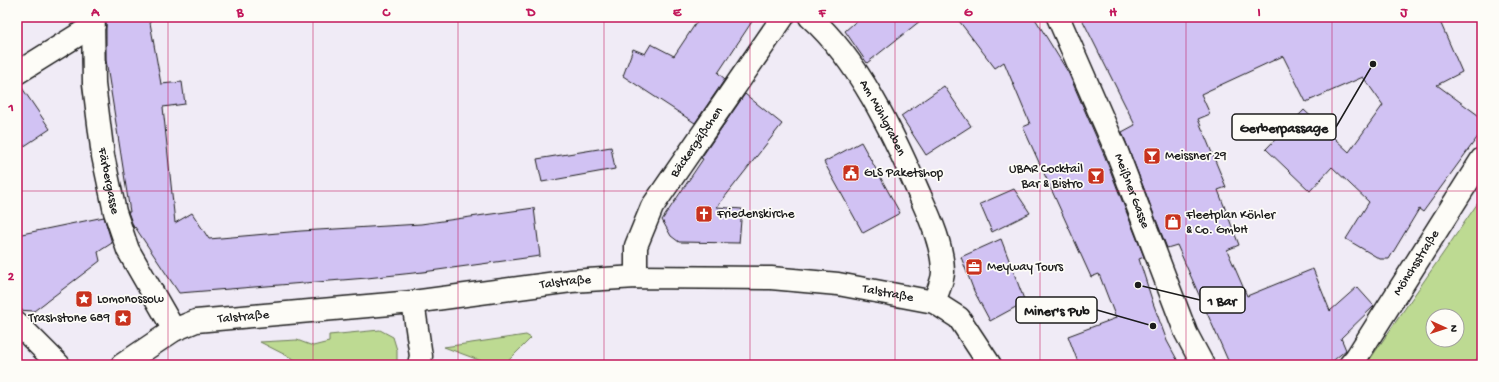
<svg xmlns="http://www.w3.org/2000/svg" width="1499" height="382" viewBox="0 0 1499 382" font-family="'Gochi Hand',sans-serif">
	<style>
		.green { fill: #bdda92; stroke: #6c7b57; fill-rule: evenodd }
		.building { fill: #d1c2f3; stroke: #1c1c1c }
		.lines { fill: none; stroke-linecap: round; stroke-linejoin: round }
		.street-casing { stroke: #1c1c1c; stroke-width: 25 }
		.street { stroke: #fdfcf7; stroke-width: 22 }
		.grid { fill: none; stroke: #c2185b; stroke-width: 1; stroke-opacity: 0.55 }
		.labels { text-anchor: middle; dominant-baseline: central; stroke-width: 3.5; stroke-linejoin: round; paint-order: stroke }
		.street-label { font-size: 13px; fill: #1c1c1c; stroke: #fdfcf7 }
		.poi-label { font-size: 13px; fill: #1c1c1c; stroke: #fdfcf7; text-anchor: start }
		.leader { fill: none; stroke: #1c1c1c; stroke-width: 1.5 }
		.callout-dot { fill: #1c1c1c; stroke: #fdfcf7; stroke-width: 1.5 }
		.callout { fill: #fdfcf7; stroke: #1c1c1c; stroke-width: 1.5 }
		.callout-label { font-size: 14px; text-anchor: middle; font-weight: bold; fill: #1c1c1c }
		.neatline { fill: none; stroke: #c2185b; stroke-width: 1.5 }
		.grid-label { font-size: 13px; text-anchor: middle; font-weight: bold; fill: #c2185b }
	</style>
	<rect width="100%" height="100%" fill="#f0ebf6"/>
	<filter id="ink" filterUnits="userSpaceOnUse"><feTurbulence type="fractalNoise" baseFrequency=".025" numOctaves="2"/><feDisplacementMap in="SourceGraphic" scale="8" xChannelSelector="R" yChannelSelector="G"/><feConvolveMatrix kernelMatrix="1 2 1 2 8 2 1 2 1" color-interpolation-filters="sRGB"/></filter>
	<g filter="url(#ink)">
		<path class="green" d="M1482,197V352L1472,365H1366ZM1433,316H1457V340H1433Z
			M380,330L393,337L397,350V365H305L260,342L297,340L313,346L329,342V335Z
			M526,335L531,338L504,365H492L444,347Z"/>
		<path class="building" d="M124,17H149L161,84L182,82L185,104L163,107L175,223L192,213L209,239L301,231L421,224L534,208L540,256L423,272L367,278L179,293L135,227L134,228L128,212H130L106,60V20Z
			M700,17H755L718,73L725,79L695,123L623,76L633,49L645,54L651,44L674,56Z
			M861,17H925L867,63L845,31Z
			M956,17H1034L1068,72L1105,157L1144,257L1139,259L1153,303L1167,341L1180,365H1079L1068,336L1116,318L1099,274L1091,277L1023,127L1030,124L1004,62L995,68Z
			M1081,17H1438L1462,72L1437,85L1482,118V131L1423,212L1419,209L1389,259H1380L1346,239L1369,202L1332,167L1310,191L1266,149L1304,110L1349,152L1383,105L1363,77L1306,102L1283,56L1201,94L1210,114L1198,119L1226,187L1218,190L1239,245L1227,250L1247,296L1313,269L1330,311L1357,287L1374,306L1341,338L1346,350L1328,365H1230L1177,245L1167,248L1122,132L1135,125Z
			M17,85H20L50,129L17,151Z
			M944,86L971,126L926,155L901,116Z
			M745,94L782,124L717,207L742,209L739,243L679,242L671,236L662,220L703,159L701,158Z
			M861,142L900,213L863,233L824,162Z
			M611,147L615,169L542,182L537,159Z
			M1014,189L1030,213L992,232L980,204Z
			M104,217L112,243L98,252L100,261L34,311L17,310V235Z
			M1001,239L1025,302L990,321L974,291L961,257Z"/>
		<g class="lines">
			<g class="street-casing">
				<g id="street">
					<path id="s1" d="M93,17L94,84L103,156L115,212L128,250L174,330"/>
					<path id="s2" d="M810,17C859,61 892,131 918,191C929,216 943,245 943,272C943,281 937,293 934,302"/>
					<path id="s3" d="M1058,17L1117,152L1186,333L1203,365"/>
					<path d="M17,73L94,25"/>
					<path id="s4" d="M636,277V246L652,207L783,17"/>
					<path d="M413,302L421,356L419,365"/>
					<path d="M17,323L59,365"/>
					<path id="s5" d="M122,365L174,330L196,321L413,302L571,281L636,277L771,278L838,284L934,302L959,318L990,365"/>
					<path id="s6" d="M1350,365L1356,358L1482,159"/>
				</g>
			</g>
			<use href="#street" class="street"/>
		</g>
	</g>
	<path class="grid" d="M168,17V365M313,17V365M458,17V365M604,17V365M750,17V365M895,17V365M1040,17V365M1186,17V365M1332,17V365M17,191H1482"/>
	<defs>
		<g id="bar-square" transform="scale(0.9)"><rect x="-9" y="-9" width="18" height="18" rx="4" fill="#c8321e" stroke="#fdfcf7"/><path d="M-6-5H6L.8 .8V4.5H3.5V6h-7V4.5H-.8V.8Z" fill="#fff"/></g>
		<g id="civic-square" transform="scale(0.9)"><rect x="-9" y="-9" width="18" height="18" rx="4" fill="#c8321e" stroke="#fdfcf7"/><path d="M-.6-6.5H3V-4.5H.6V-3L4-1V1h2V6H-6V1h2V-1L-.6-3ZM-1.2 2.5V6h2.4V2.5Z" fill="#fff"/></g>
		<g id="church-square" transform="scale(0.9)"><rect x="-9" y="-9" width="18" height="18" rx="4" fill="#c8321e" stroke="#fdfcf7"/><path d="M-1.2-6h2.4v3.5h3.3v2.4h-3.3V6h-2.4V-.1h-3.3v-2.4h3.3Z" fill="#fff"/></g>
		<g id="shop-square" transform="scale(0.9)"><rect x="-9" y="-9" width="18" height="18" rx="4" fill="#c8321e" stroke="#fdfcf7"/><path d="M-5-2.5h2.3a2.7 3.5 0 0 1 5.4 0H5L5.5 6h-11ZM-1.5-2.5h3a1.5 2.3 0 0 0-3 0Z" fill="#fff"/></g>
		<g id="office-square" transform="scale(0.9)"><rect x="-9" y="-9" width="18" height="18" rx="4" fill="#c8321e" stroke="#fdfcf7"/><path d="M-6-3h4V-5.5h4V-3h4V5H-6ZM-1-4.5V-3h2v-1.5ZM-6 0V1H6V0Z" fill="#fff"/></g>
		<g id="sight-square" transform="scale(0.9)"><rect x="-9" y="-9" width="18" height="18" rx="4" fill="#c8321e" stroke="#fdfcf7"/><path d="M0-6L1.8-2.2L6-1.7L2.9 1.2L3.7 5.4L0 3.3L-3.7 5.4L-2.9 1.2L-6-1.7L-1.8-2.2Z" fill="#fff"/></g>
	</defs>
	<g fill-rule="evenodd">
		<use href="#bar-square" x="1152" y="156"/>
		<use href="#civic-square" x="851" y="173"/>
		<use href="#bar-square" x="1096" y="176"/>
		<use href="#church-square" x="704" y="214"/>
		<use href="#shop-square" x="1173" y="222"/>
		<use href="#office-square" x="974" y="267"/>
		<use href="#sight-square" x="84" y="299"/>
		<use href="#sight-square" x="123" y="318"/>
	</g>
	<g class="labels">
		<g class="street-label">
			<text stroke="none"><textPath href="#s2" startOffset="125">Am Mühlgraben</textPath></text>
			<text stroke="none"><textPath href="#s4" startOffset="152">Bäckergäßchen</textPath></text>
			<text stroke="none"><textPath href="#s1" startOffset="165">Färbergasse</textPath></text>
			<text stroke="none"><textPath href="#s3" startOffset="189">Meißner Gasse</textPath></text>
			<text stroke="none"><textPath href="#s6" startOffset="122">Mönchsstraße</textPath></text>
			<text stroke="none"><textPath href="#s5" startOffset="458">Talstraße</textPath></text>
			<text stroke="none"><textPath href="#s5" startOffset="782">Talstraße</textPath></text>
			<text stroke="none"><textPath href="#s5" startOffset="134">Talstraße</textPath></text>
		</g>
		<g class="poi-label">
			<text x="1165" y="156">Meissner 29</text>
			<text x="1083" y="169" text-anchor="end">UBAR Cocktail<tspan x="1083" dy="15">Bar &amp; Bistro</tspan></text>
			<text x="864" y="173">GLS Paketshop</text>
			<text x="717" y="214">Friedenskirche</text>
			<text x="1186" y="215">Fleetplan Köhler<tspan x="1186" dy="15">&amp; Co. GmbH</tspan></text>
			<text x="987" y="267">Meyway Tours</text>
			<text x="97" y="299">Lomonossow</text>
			<text x="110" y="318" text-anchor="end">Trashstone 689</text>
		</g>
	</g>
	<path class="leader" d="M1373 64L1336 127M1138 285L1200 300M1153 326L1097 310"/>
	<g class="callout-dot">
		<circle cx="1373" cy="64" r="4"/>
		<circle cx="1138" cy="285" r="4"/>
		<circle cx="1153" cy="326" r="4"/>
	</g>
	<g class="callout">
		<rect x="1232" y="114" width="104" height="26" rx="4"/>
		<rect x="1200" y="287" width="45" height="26" rx="4"/>
		<rect x="1016" y="297" width="81" height="26" rx="4"/>
	</g>
	<g class="callout-label">
		<text x="1284" y="132">Gerberpassage</text>
		<text x="1222" y="305">1 Bar</text>
		<text x="1057" y="315">Miner's Pub</text>
	</g>
	<rect width="1499" height="382" fill="none" stroke="#fdfcf7" stroke-width="44"/>
	<g transform="translate(1445 328) rotate(93)"><circle r="19" fill="#fdfcf7" stroke="#a3a29f"/>
	<path d="M0-3L7 15L0 10L-7 15Z" fill="#c8321e"/>
	<text y="-6" font-size="11" font-weight="bold" text-anchor="middle" fill="#1c1c1c">N</text>
	</g>
	<rect x="22" y="22" width="1455" height="338" class="neatline"/>
	<g class="grid-label">
		<text x="95" y="16">A</text>
		<text x="240" y="16">B</text>
		<text x="386" y="16">C</text>
		<text x="531" y="16">D</text>
		<text x="677" y="16">E</text>
		<text x="822" y="16">F</text>
		<text x="968" y="16">G</text>
		<text x="1113" y="16">H</text>
		<text x="1259" y="16">I</text>
		<text x="1404" y="16">J</text>
		<text x="11" y="111">1</text>
		<text x="11" y="280">2</text>
	</g>
</svg>
